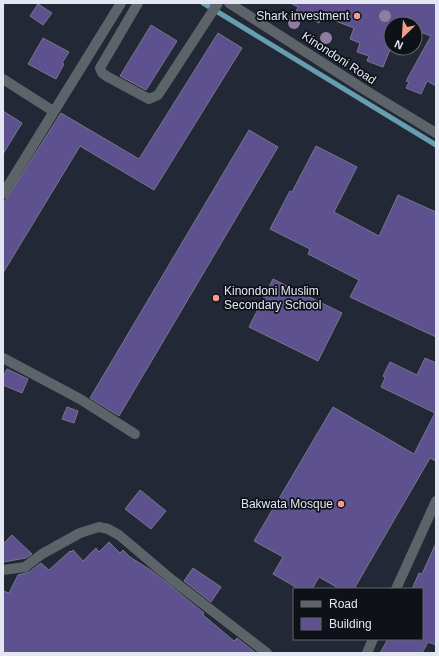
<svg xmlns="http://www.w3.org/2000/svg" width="439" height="656" viewBox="0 0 439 656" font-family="Helvetica,sans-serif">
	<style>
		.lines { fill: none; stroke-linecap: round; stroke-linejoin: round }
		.stream { stroke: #669ead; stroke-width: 5 }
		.building { fill: #5d518f; stroke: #787688 }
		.service { stroke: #5d6469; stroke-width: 10 }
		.minor { stroke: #5d6469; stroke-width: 10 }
		.tertiary { stroke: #5d6469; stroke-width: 10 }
		.tree { fill: #8e7d9f }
		.poi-dot { fill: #f49e8a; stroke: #0e1117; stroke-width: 1.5 }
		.labels { text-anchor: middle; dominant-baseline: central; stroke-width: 3.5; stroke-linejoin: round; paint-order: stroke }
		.poi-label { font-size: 12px; fill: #e3e7f1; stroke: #0e1117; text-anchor: end }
		.street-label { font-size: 12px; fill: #e3e7f1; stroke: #0e1117 }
	</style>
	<rect width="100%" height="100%" fill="#222836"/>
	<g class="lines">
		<path class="stream" d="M203,3L436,145"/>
	</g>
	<path class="building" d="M292,3H436V86L427,81L421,94L406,88L409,82L406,81L431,36L415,30V24H398L391,22V47L383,67L367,61L369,56L357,52L360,43L350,39L354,28L322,16L319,23L311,19L310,21L295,14L298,7L292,4Z
		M38,4L52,13L43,25L30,16Z
		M151,25L177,41L146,90L120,76Z
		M218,33L242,48L154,190L80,146L3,273V204L61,113L139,159Z
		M43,38L69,52L62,63L64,64L56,79L28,64Z
		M3,111L22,123L3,154Z
		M249,130L278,147L119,416L90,398Z
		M316,146L357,167L334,212L379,236L398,195L436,212V337L350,297L359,280L308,254L310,249L270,229L290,191L292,192Z
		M273,279L342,313L318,361L249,327Z
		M425,358L436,363V461L430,458L354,589H340L319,577L312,589H299L273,574L283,557L254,541L333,407L414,454L435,413L381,387L385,378L383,376L390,362L417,375Z
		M7,369L28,379L22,393L3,385V377Z
		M67,407L78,411L74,423L62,419Z
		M140,490L166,511L151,529L125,509Z
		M12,535L32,554L26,558L3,562V544Z
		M109,542L120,553L123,550L130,557L152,571L204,613L203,615L234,641L237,638L256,653H9L3,650V591L9,593L18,575L29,572L41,563L49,570L70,551L71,552L73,550L83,561L96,548L99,552Z
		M436,543V645L428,642L422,653H380L388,639H423H422V589H412L419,573L422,574Z
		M193,568L221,587L211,602L184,581Z"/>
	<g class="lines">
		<path class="service" d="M138,3L100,68L102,73L108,77L149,99L158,95L218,3
			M3,79L53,111
			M3,358L80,399L135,434"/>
		<path class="minor" d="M3,194L121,3
			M3,570L25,567L42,554L80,533L99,527L108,529L119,535L171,579L267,653
			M396,589L436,501
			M367,653L373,639"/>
		<path class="tertiary" d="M229,3L365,90L436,133"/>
	</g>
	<g class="tree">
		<circle cx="385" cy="16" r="6"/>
		<circle cx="294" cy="23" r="6"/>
		<circle cx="326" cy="38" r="6"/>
	</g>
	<g class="poi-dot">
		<circle cx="357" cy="16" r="4"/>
		<circle cx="216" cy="298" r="4"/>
		<circle cx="341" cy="504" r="4"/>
	</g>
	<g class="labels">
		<g class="poi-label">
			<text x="349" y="16">Shark investment</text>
			<text x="224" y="291" text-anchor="start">Kinondoni Muslim<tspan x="224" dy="14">Secondary School</tspan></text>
			<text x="333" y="504">Bakwata Mosque</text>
		</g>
		<g class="street-label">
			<text transform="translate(339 58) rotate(33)">Kinondoni Road</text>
		</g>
	</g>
	<rect width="439" height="656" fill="none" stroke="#e3e7f1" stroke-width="8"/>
	<rect x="293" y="588" width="130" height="52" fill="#0e1117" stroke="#63676e"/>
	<rect x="301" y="601" width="20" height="6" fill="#5d6469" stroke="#63676e"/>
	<text x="329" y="608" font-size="12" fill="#e3e7f1">Road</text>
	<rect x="301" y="618" width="20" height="12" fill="#5d518f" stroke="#63676e"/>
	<text x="329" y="628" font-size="12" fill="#e3e7f1">Building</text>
	<g transform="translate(403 36) rotate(205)"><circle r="19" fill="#0e1117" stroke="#63676e"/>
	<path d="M0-3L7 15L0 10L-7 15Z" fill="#f49e8a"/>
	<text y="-6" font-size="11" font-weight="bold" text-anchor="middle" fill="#e3e7f1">N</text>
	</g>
</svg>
